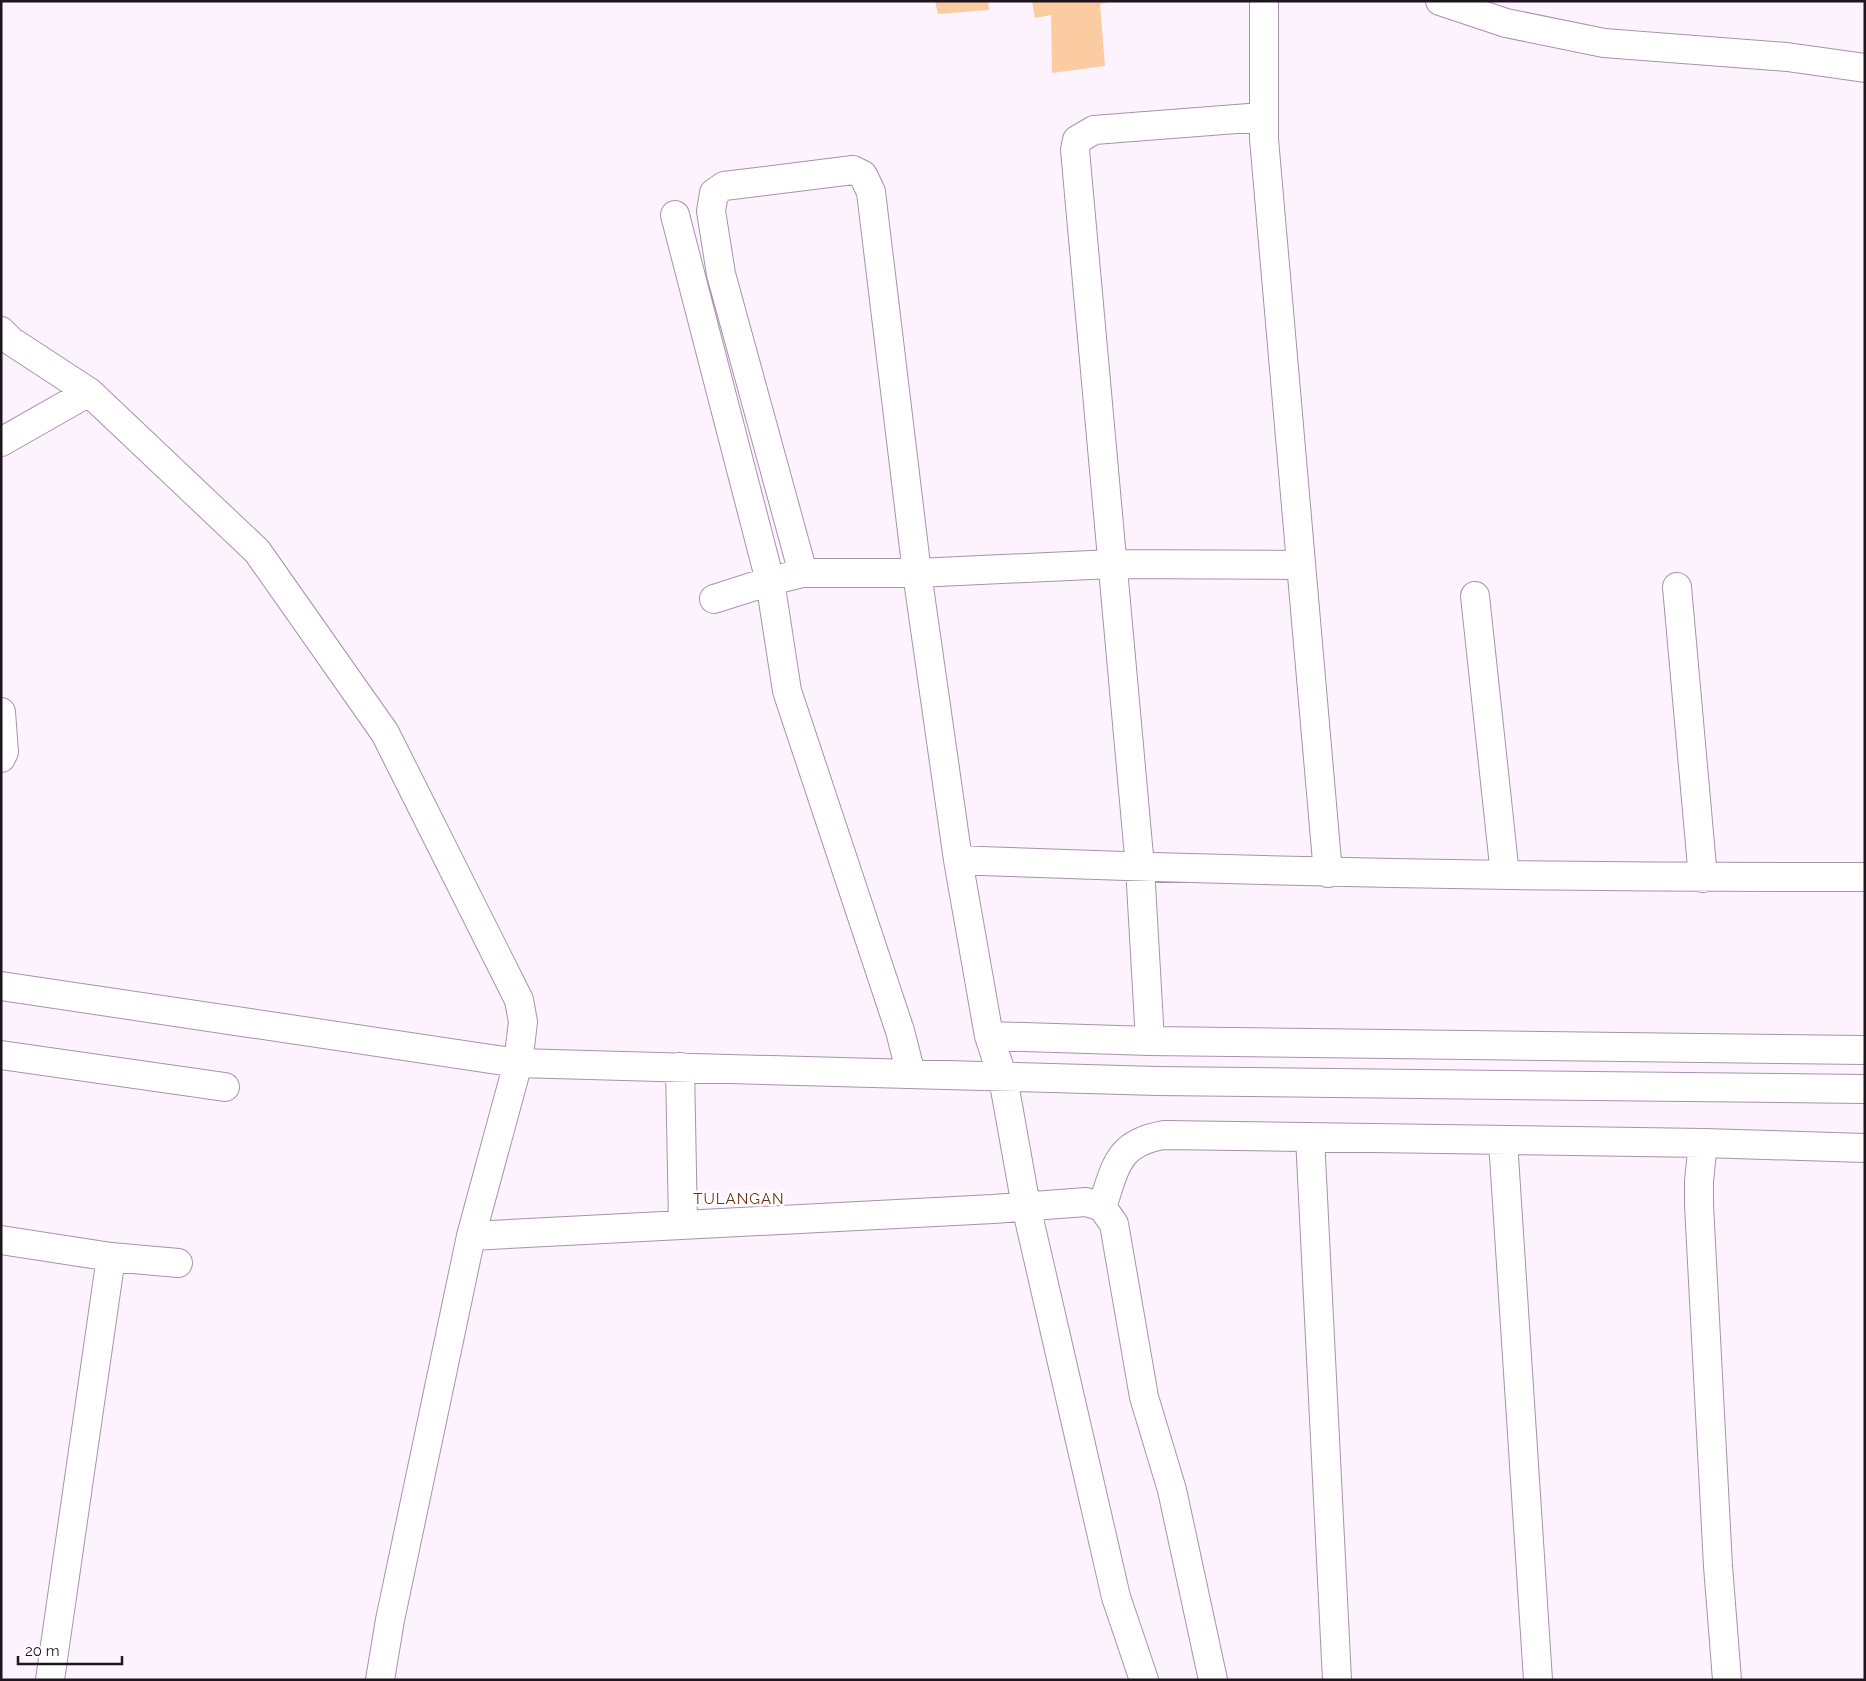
<svg xmlns="http://www.w3.org/2000/svg" width="1866" height="1681" viewBox="0 0 1866 1681" font-family="Raleway,sans-serif">
	<style>
		.building { fill: #fbcca1 }
		.lines { fill: none; stroke-linecap: round; stroke-linejoin: round }
		.minor-casing { stroke: #a891ac; stroke-width: 30 }
		.tertiary-casing { stroke: #a891ac; stroke-width: 30 }
		.minor { stroke: #fff; stroke-width: 28 }
		.tertiary { stroke: #fff; stroke-width: 28 }
		.labels { text-anchor: middle; dominant-baseline: central; stroke-width: 5; stroke-linejoin: round; paint-order: stroke }
		.quarter-label { font-size: 15px; letter-spacing: 1px; fill: #6f2f0f; stroke: #fff }
	</style>
	<rect width="100%" height="100%" fill="#fdf3ff"/>
	<path class="building" d="M935,1H988L989,10L938,14Z
		M1032,1H1116L1100,4L1105,66L1052,73L1051,15L1035,18Z"/>
	<g class="lines">
		<g class="minor-casing">
			<path id="minor" d="M1264,1V139L1328,873
				M675,215L770,581L714,599
				M1,331L11,341L89,392L257,551L385,733L519,1000L523,1022L518,1063L471,1236L390,1620L380,1680
				M1,442L89,392
				M803,573L770,581L787,691L900,1031L911,1074
				M1677,587L1703,878
				M1475,596L1505,875
				M1,712L4,752L1,758
				M958,860C1260,872 1563,878 1865,877
				M1,986L518,1063L1157,1081L1865,1089
				M989,1036L1150,1041L1865,1050
				M1150,1041L1140,867L1075,150L1077,140L1094,130L1262,117
				M1,1055L225,1087
				M680,1067L683,1224
				M1310,1137L1337,1680
				M1503,1141L1538,1680
				M1703,1143L1865,1148
				M1102,1207C1116,1166 1117,1143 1164,1135L1703,1143L1699,1181V1205L1718,1566L1727,1680
				M471,1236L993,1209L1086,1202L1102,1207L1114,1224L1144,1397L1172,1490L1213,1680
				M1,1240L111,1257L178,1263
				M50,1680L111,1257
				M1144,1680L1116,1597L1026,1206L1003,1078L989,1036L958,860L917,573L871,192L863,175L853,170L724,186L714,193L711,211L721,274L803,573H917L1112,564L1301,565"/>
		</g>
		<g class="tertiary-casing">
			<path id="tertiary" d="M1440,1L1506,23L1604,43L1787,57L1865,68"/>
		</g>
		<use href="#minor" class="minor"/>
		<use href="#tertiary" class="tertiary"/>
	</g>
	<g class="labels">
		<g class="quarter-label">
			<text x="739" y="1199">TULANGAN</text>
		</g>
	</g>
	<rect width="1866" height="1681" fill="none" stroke="#1e151f" stroke-width="5"/>
	<path d="M18 1656v8h104v-8" fill="none" stroke="#1e151f" stroke-width="2.5"/>
	<text x="25" y="1656" font-size="15" fill="#1e151f" stroke="#ffffff" stroke-width="4" paint-order="stroke">20 m</text>
</svg>
